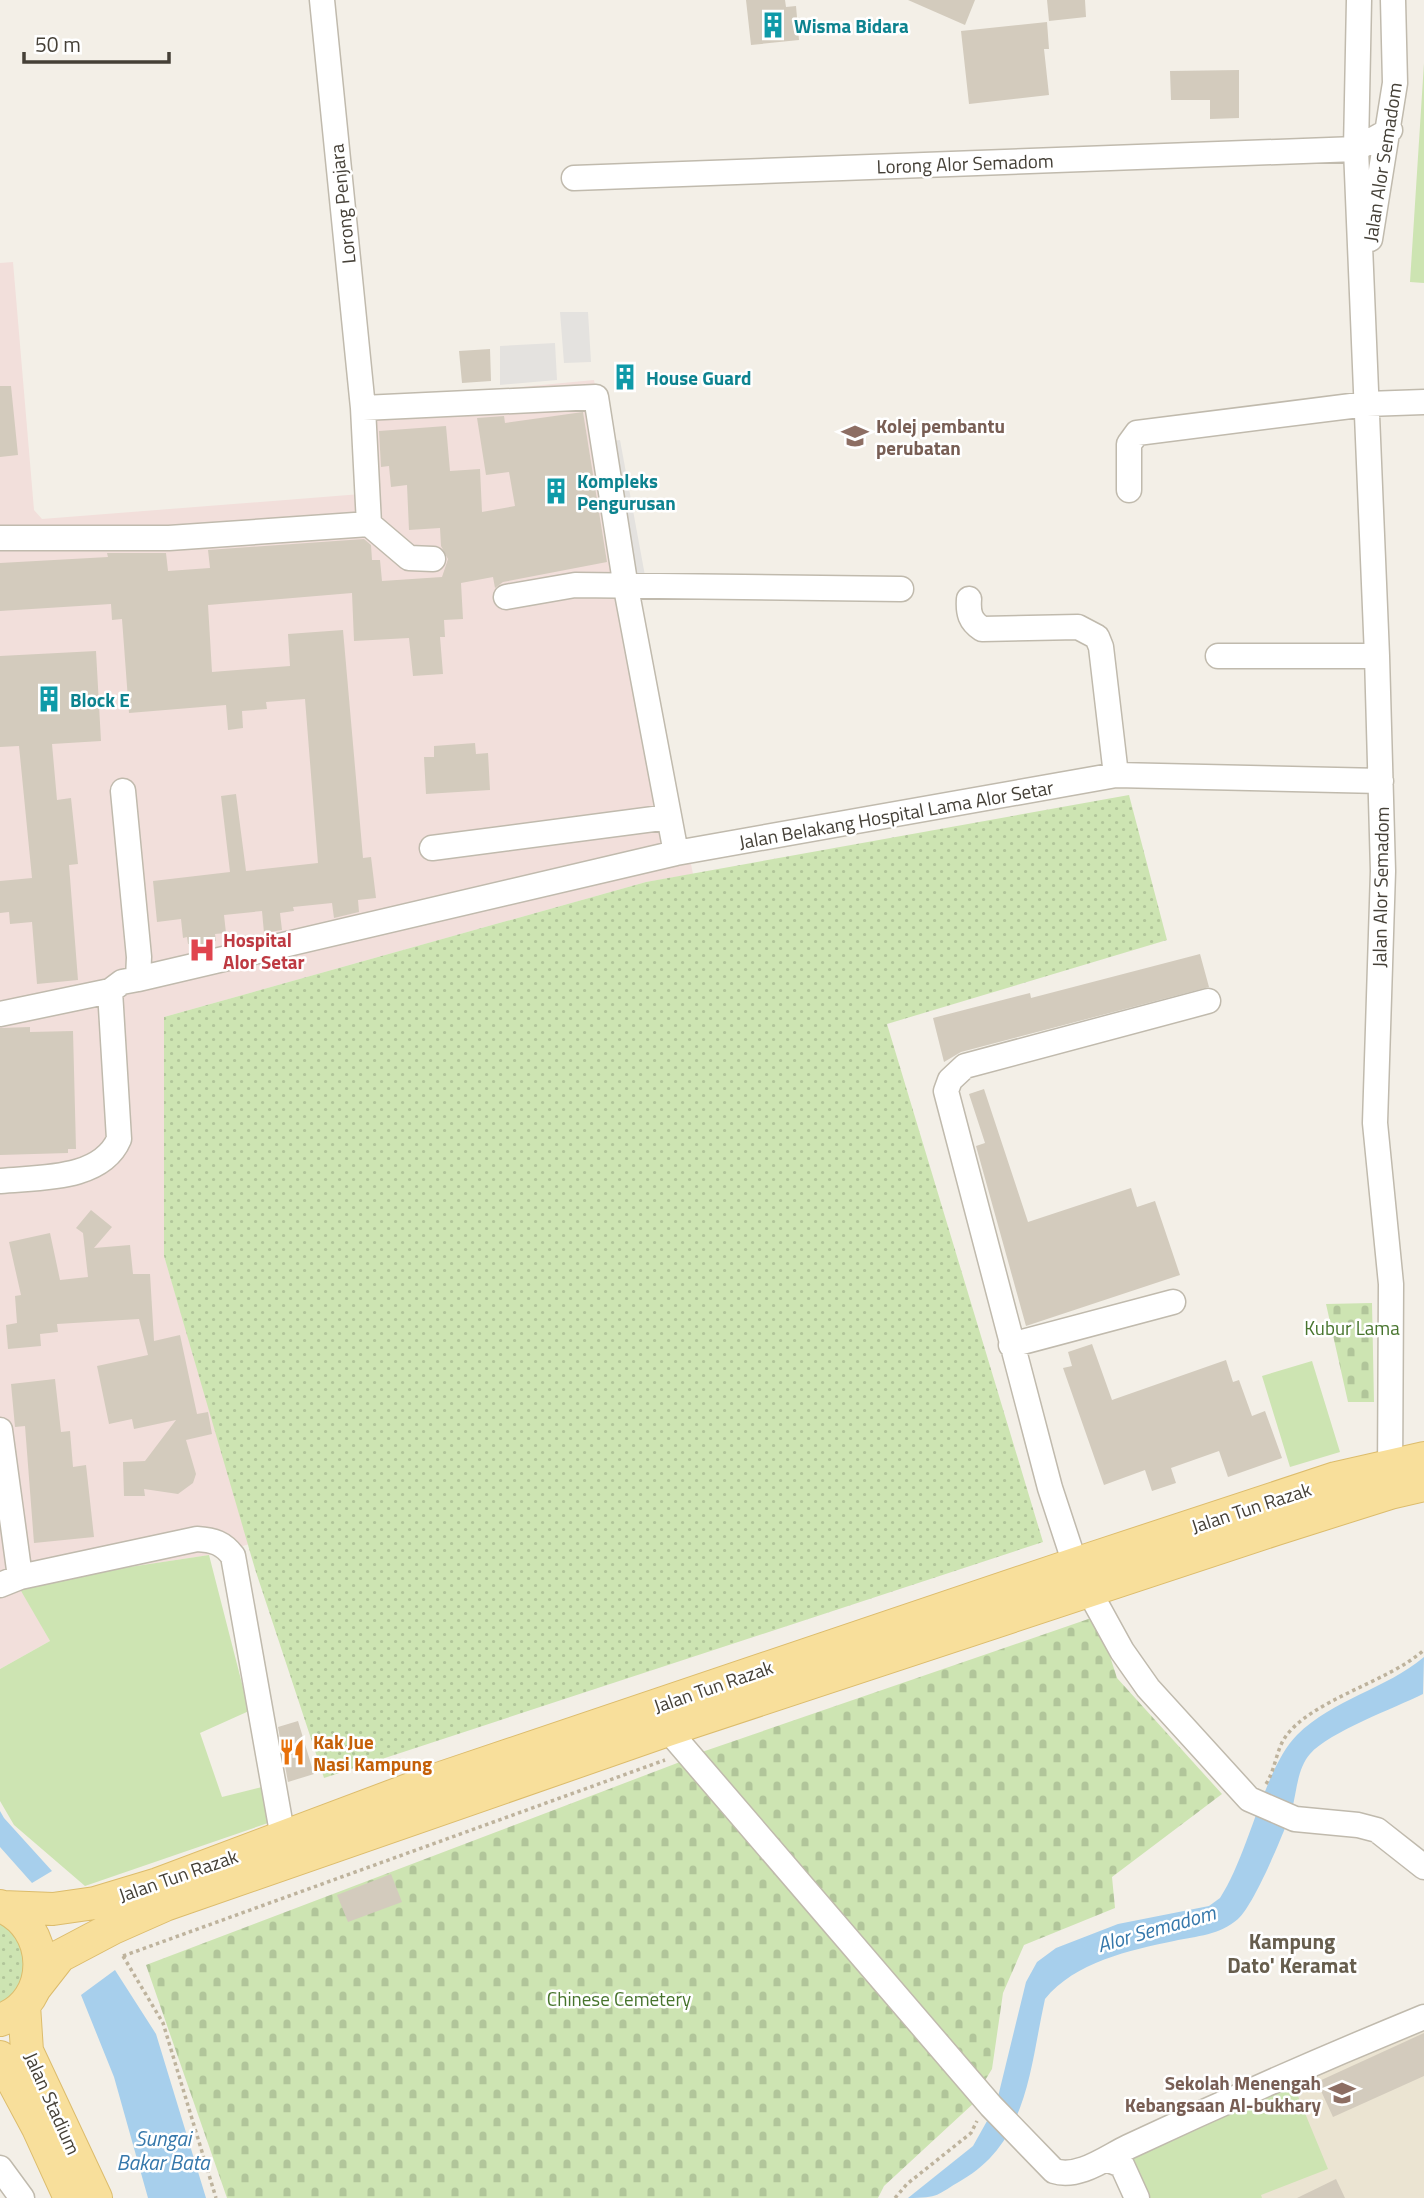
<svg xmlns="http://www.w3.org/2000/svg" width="1424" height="2198" viewBox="0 0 1424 2198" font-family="'Titillium Web',sans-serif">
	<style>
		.education { fill: #ebe4d2 }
		.medical { fill: #f2dfdb }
		.grass { fill: url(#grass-dots) }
		.cemetery { fill: url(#cemetery-stones) }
		.garden { fill: #cde4b2 }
		.parking { fill: #e4e2df }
		.water { fill: #a7cfec }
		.building { fill: #d3cbbd }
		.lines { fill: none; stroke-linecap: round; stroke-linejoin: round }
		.minor-casing { stroke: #c0baad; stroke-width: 27 }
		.major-casing { stroke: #dcbc6c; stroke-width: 34 }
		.path { stroke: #beb39d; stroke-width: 3.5; stroke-dasharray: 3.5 3.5; stroke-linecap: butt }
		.minor { stroke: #fff; stroke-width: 24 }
		.major { stroke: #f8df9b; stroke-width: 32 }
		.labels { text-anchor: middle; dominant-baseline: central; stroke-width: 5; stroke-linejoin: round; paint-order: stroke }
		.culture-label { font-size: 19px; font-weight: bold; fill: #0d838f; stroke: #fff; text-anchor: start }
		.street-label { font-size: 19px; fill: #454037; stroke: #fff }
		.education-label { font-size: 19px; font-weight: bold; fill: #785e54; stroke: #fff; text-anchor: start }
		.health-label { font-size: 19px; font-weight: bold; fill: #be3a42; stroke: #fff; text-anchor: start }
		.park-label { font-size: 19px; fill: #47742d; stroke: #fff }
		.food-label { font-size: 19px; font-weight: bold; fill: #c56008; stroke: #fff; text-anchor: start }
		.water-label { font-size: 21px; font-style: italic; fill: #3678ab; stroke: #fff }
		.neighbourhood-label { font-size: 21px; font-weight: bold; fill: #675e4e; stroke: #fff }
	</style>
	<defs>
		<pattern id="grass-dots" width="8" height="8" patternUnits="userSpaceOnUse" patternTransform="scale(1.75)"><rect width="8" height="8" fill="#cde4b2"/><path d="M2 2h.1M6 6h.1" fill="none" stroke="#b1c59a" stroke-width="1.8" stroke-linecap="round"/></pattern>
		<pattern id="cemetery-stones" width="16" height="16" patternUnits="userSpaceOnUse" patternTransform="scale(1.75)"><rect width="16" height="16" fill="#cde4b2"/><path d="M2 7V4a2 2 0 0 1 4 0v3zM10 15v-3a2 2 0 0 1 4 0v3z" fill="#b1c59a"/></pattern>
	</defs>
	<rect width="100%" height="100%" fill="#f3efe7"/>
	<path class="education" d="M1424,2008V2198H1137L1122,2151Z"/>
	<path class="medical" d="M13,262L34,510L42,519L361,494L354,403L594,380L693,874L646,882L164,1017V1256L250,1544L209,1555L18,1584L50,1641L0,1669V263Z"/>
	<path class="grass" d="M1129,795L1167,940L887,1024L1043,1542L324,1778L255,1569L164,1256V1017L646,882Z
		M0,1916L16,1927L31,1972L0,2011Z"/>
	<path class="cemetery" d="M1372,1303L1374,1402H1348L1326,1304Z
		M1097,1616L1117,1678L1222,1794L1112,1877L1115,1908L1024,1945L1003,1993L992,2069L984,2082L702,1752Z
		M680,1762L975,2102L884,2186L878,2198H227L146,1965Z"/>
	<path class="garden" d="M1424,63V283L1410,282Z
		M1312,1361L1340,1452L1290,1467L1262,1376Z
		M209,1555L249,1711L200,1733L222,1797L266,1786L268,1823L85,1886L14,1825L0,1801V1669L50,1641L17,1584Z
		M1293,2084L1328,2169L1261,2195L1262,2198H1144L1130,2152Z"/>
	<path class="parking" d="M560,312H588L591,362L564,363Z
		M555,343L557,380L500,385V346Z
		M620,440L646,581L620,584L597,443Z"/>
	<path class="water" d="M1424,1657L1423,1694C1395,1708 1329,1732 1310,1754C1297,1769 1297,1791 1292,1809C1285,1831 1254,1905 1238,1919C1220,1935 1197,1936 1174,1941C1130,1950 1075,1962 1045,1999C1030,2066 1028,2142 962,2180C936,2195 940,2198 908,2198L973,2146L996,2105L1026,1982L1037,1962L1056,1948L1118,1924L1209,1906L1220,1898C1249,1854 1264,1768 1297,1735C1333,1699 1386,1689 1424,1657Z
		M0,1811L4,1818L52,1871L32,1883L0,1847Z
		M115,1970L156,2034L206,2198H148L114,2077L81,1995Z"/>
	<path class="building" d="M746,0H785L786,7L796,6L799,40L751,45Z
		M908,0H975L965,25Z
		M1047,0H1085L1086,17L1049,21Z
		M1047,22L1049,49H1044L1049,95L969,104L961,31Z
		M1239,70V118L1210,119V100H1171L1170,71Z
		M490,349L491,381L462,383L459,351Z
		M617,369H633L634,385L617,386Z
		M0,386H11L18,455L0,457Z
		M583,412L607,562L503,582L495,588L493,577L461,583L463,619L444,620L445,637H440L443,674L413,676L409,638L354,641L352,593L208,605L212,672L290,666L288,634L343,630L363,858L371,857L376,898L358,900L359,912L334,918L332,903L293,907L294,911L280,913L282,930L264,933L262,911L224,915L226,933L215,934L216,941L204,944H188L187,937L183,938L181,919L157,922L153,881L230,872L221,796L236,794L246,871L318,863L305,699L266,702L267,709L242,711L243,728L228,730L226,705L129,713L122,619L112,620L111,604L0,611V563L108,557L107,553H166L168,571L210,568L208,550L364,539L371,545L372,560H380L382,581L442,577L448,559L441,546L440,528L409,530L407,485L391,487L389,466L381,467L379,431L446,426L450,471L480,469L482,512L515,506L509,472L486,475L477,418L504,416L505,423Z
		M96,651L101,741L52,744L57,800L71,798L78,864L69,865L78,980L37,984L32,922L10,924L9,912L0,913V881L32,878L19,746L0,747V656Z
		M475,743L476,754L488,753L490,790L426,794L424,757H434V746Z
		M1200,954L1209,987L961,1052L944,1062L933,1018L1030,993L1031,998Z
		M30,1027V1032L73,1031L76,1149H68V1153L0,1155V1028Z
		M984,1089L1028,1222L1131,1188L1137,1207L1155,1201L1180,1275L1026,1326L976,1146L985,1143L969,1094Z
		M91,1210L112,1227L94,1248L130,1245L133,1274H150L154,1341L180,1335L197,1414L208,1412L212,1434L186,1440L196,1474L193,1483L178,1494L144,1489L145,1496H124L123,1462L145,1461L176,1420L134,1429L132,1419L109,1424L97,1366L148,1355L139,1319L57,1324L58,1332L40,1334L41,1346L8,1349L6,1325L17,1323L15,1296L21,1295L9,1242L50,1233L60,1280L88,1277L83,1233L76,1228Z
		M1092,1344L1112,1400L1226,1360L1233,1382L1239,1380L1252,1416L1265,1411L1282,1458L1228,1477L1219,1451L1171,1468L1176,1483L1152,1491L1145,1470L1104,1485L1063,1368L1072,1366L1068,1352Z
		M55,1379L61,1432L70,1431L73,1467L86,1465L94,1537L34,1543L25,1426L15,1427L11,1384Z
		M298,1721L314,1774L288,1782L278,1727Z
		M391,1874L402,1902L348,1922L337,1895Z
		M1424,2033V2076L1333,2117L1317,2082Z
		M1336,2179L1345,2198H1297Z"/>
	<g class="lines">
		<g class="minor-casing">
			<path id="minor" d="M322,0L363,408L369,524L409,558L433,559
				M1359,0L1356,149L1377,656L1383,871L1375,1123L1391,1284L1390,1481
				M574,178L1356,149L1390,130
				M1370,239L1395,83L1393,0
				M363,408L596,397L626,588L676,853
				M1129,490V444L1137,433L1367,404L1424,402
				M0,538H169L369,524
				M506,597L575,585L901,589
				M969,599C968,613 970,621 982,629L1078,627L1097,637L1101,647L1116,775
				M1218,656H1377
				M432,848L669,817
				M138,979L676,853L1116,775L1381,781
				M0,1014L110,991L122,982L138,979L139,957L123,791
				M0,1181C38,1177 101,1181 119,1139L110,991
				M1011,1345L1173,1302
				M0,1430L20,1577
				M1075,1564L1050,1488L946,1091L950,1080L965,1066L1208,1001
				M0,1585L20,1577L197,1539C214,1540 223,1543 233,1556L283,1838
				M1089,1591L1122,1651L1148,1688L1249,1799L1295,1819L1358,1825L1377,1830L1424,1867
				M668,1730L991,2106L1054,2171C1079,2179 1107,2157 1128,2147C1226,2101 1324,2058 1424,2017
				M1106,2159L1122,2165L1137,2198
				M0,2168L22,2198"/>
		</g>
		<g class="major-casing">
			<path id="major" d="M0,1906C51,1925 54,2002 0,2020
				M3,1907L53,1909L95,1903L158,1884L432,1781L1075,1564L1336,1478L1424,1458
				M35,1988L60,1956L113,1928L165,1905L668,1730L1276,1529L1390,1493L1424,1485
				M24,2005L27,2051L96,2198
				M0,2057L38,2128L70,2198"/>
		</g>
		<path class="path" d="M1266,1784C1275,1770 1276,1752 1284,1739C1309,1700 1387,1683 1424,1650
			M123,1956L665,1760
			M123,1956L163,2023L216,2198
			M895,2198L907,2184L971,2133L977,2121"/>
		<use href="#minor" class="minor"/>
		<use href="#major" class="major"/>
	</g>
	<defs>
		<g id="building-bare" transform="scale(2.1)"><path d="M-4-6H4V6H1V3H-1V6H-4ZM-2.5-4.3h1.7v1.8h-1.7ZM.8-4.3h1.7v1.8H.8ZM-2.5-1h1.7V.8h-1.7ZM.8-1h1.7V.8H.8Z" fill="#0f9aa8" stroke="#fff" stroke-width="2.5" paint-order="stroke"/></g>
		<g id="university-bare" transform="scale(2.1)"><path d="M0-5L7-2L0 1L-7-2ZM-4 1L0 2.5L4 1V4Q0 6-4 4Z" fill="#8d6e63" stroke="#fff" stroke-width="2.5" paint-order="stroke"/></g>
		<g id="hospital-bare" transform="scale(2.1)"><path d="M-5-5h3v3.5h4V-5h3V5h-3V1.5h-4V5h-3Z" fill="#e0444e" stroke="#fff" stroke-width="2.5" paint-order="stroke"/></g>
		<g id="restaurant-bare" transform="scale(2.1)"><path d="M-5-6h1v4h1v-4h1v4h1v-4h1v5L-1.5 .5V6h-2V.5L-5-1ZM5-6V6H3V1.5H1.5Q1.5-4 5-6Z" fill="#e8710a" stroke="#fff" stroke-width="2.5" paint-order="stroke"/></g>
		<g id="school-bare" transform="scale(2.1)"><path d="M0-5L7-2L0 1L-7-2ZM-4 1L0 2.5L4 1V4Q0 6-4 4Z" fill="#8d6e63" stroke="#fff" stroke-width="2.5" paint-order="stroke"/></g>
	</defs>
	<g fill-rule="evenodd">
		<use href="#building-bare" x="773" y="25"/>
		<use href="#building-bare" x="625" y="377"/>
		<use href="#university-bare" x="855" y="436"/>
		<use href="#building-bare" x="556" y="491"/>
		<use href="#building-bare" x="49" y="699"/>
		<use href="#hospital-bare" x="202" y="950"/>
		<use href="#restaurant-bare" x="292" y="1752"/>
		<use href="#school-bare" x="1342" y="2093"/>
	</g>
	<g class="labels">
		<g class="culture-label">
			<text x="794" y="25">Wisma Bidara</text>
			<text x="646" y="377">House Guard</text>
			<text x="577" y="480">Kompleks<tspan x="577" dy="22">Pengurusan</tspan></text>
			<text x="70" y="699">Block E</text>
		</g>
		<g class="street-label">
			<text transform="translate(1382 162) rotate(-81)">Jalan Alor Semadom</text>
			<text transform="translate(965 163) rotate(-2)">Lorong Alor Semadom</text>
			<text transform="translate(342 204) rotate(-96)">Lorong Penjara</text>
			<text transform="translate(896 814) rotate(-10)">Jalan Belakang Hospital Lama Alor Setar</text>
			<text transform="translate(1380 887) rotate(-89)">Jalan Alor Semadom</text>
			<text transform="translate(1251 1507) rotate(-18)">Jalan Tun Razak</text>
			<text transform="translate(713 1686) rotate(-19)">Jalan Tun Razak</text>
			<text transform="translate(178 1875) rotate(-19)">Jalan Tun Razak</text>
			<text transform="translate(53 2103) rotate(66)">Jalan Stadium</text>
		</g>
		<g class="education-label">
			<text x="876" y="425">Kolej pembantu<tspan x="876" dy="22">perubatan</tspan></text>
			<text x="1321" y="2082" text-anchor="end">Sekolah Menengah<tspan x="1321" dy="22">Kebangsaan Al-bukhary</tspan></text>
		</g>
		<g class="health-label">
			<text x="223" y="939">Hospital<tspan x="223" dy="22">Alor Setar</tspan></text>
		</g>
		<g class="park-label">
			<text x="1352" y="1327">Kubur Lama</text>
			<text x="619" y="1998">Chinese Cemetery</text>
		</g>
		<g class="food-label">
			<text x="313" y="1741">Kak Jue<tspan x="313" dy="22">Nasi Kampung</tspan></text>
		</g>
		<g class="water-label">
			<text transform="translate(1156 1928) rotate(-16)">Alor Semadom</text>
			<text x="163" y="2138">Sungai<tspan x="163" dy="24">Bakar Bata</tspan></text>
		</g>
		<g class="neighbourhood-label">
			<text x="1292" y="1941">Kampung<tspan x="1292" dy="24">Dato' Keramat</tspan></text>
		</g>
	</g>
	<path d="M24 52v10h145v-10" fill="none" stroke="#454037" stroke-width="3.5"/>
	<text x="35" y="52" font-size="21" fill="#454037" stroke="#ffffff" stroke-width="5" paint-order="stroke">50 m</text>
</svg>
